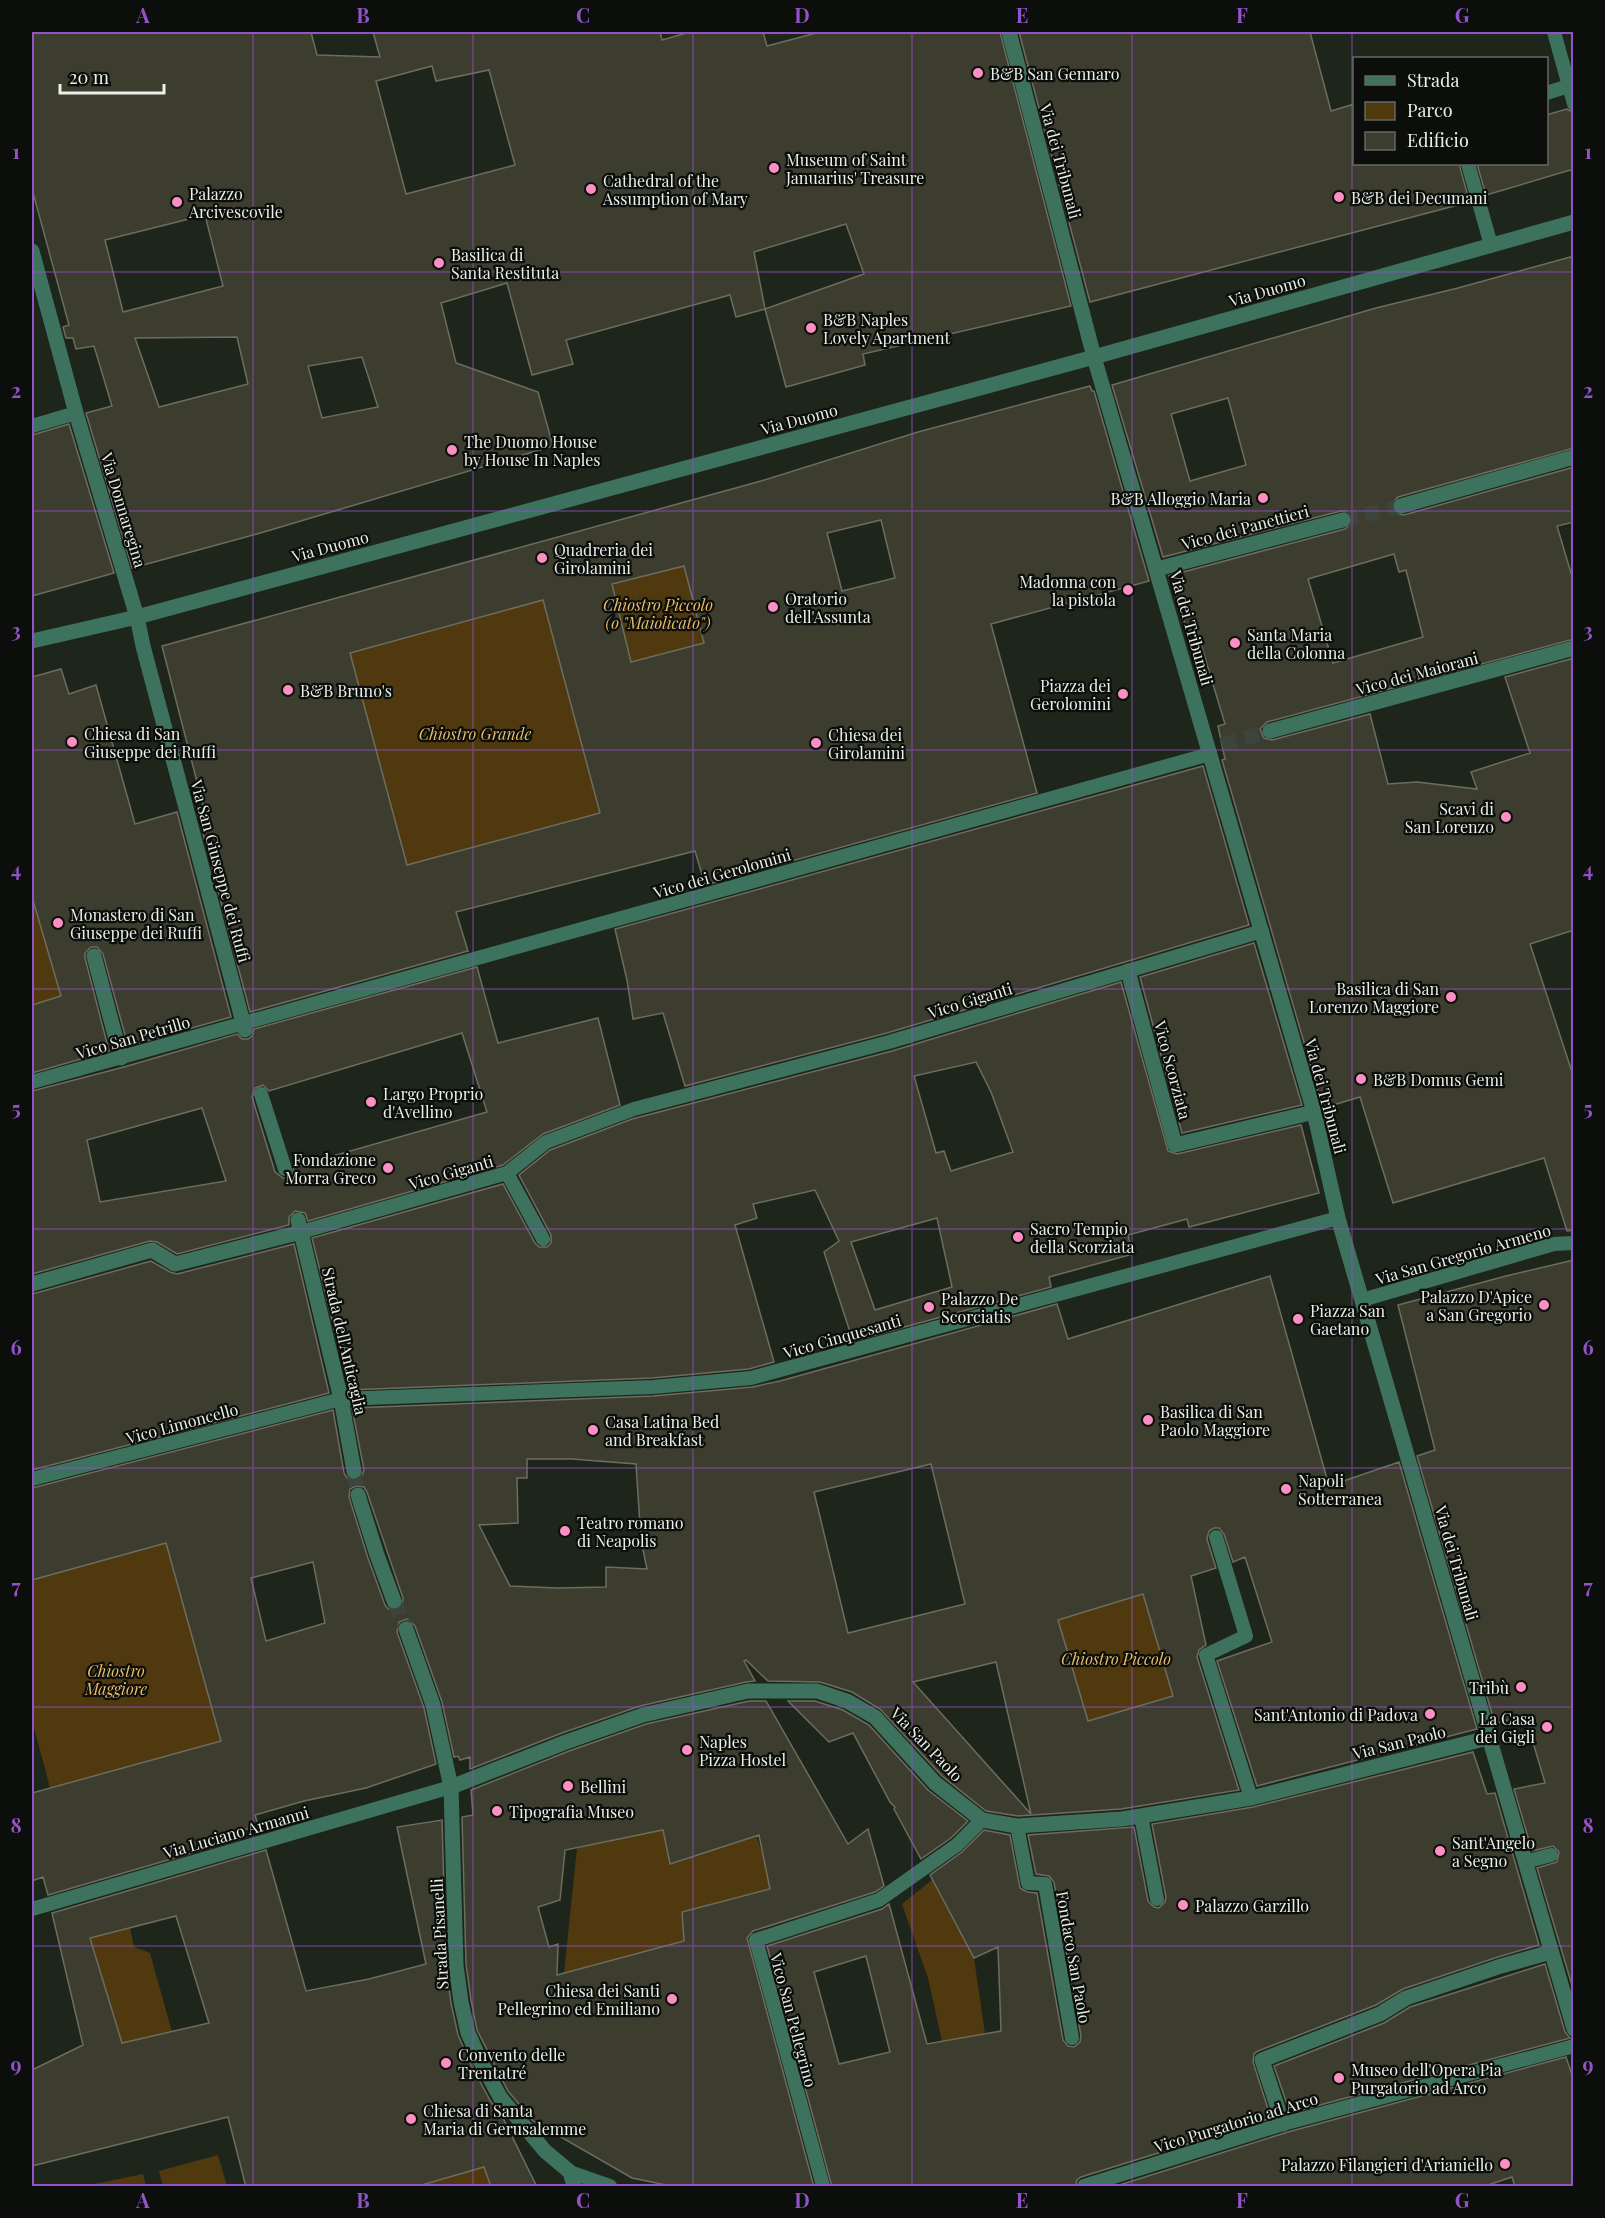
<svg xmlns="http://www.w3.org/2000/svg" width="1605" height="2218" viewBox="0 0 1605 2218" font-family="'Playfair Display',serif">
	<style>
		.green { fill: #50390f }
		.building { fill: #3c3d2f; stroke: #6c6d5e; stroke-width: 1.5; fill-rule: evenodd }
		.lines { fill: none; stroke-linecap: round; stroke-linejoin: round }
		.street-tunnel { stroke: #3d443b; stroke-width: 15; stroke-dasharray: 15 8; stroke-linecap: butt }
		.lane { stroke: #3d725f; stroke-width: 14 }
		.street { stroke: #3d725f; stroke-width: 15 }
		.grid { fill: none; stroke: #9153c7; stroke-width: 1.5; stroke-opacity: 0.55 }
		.poi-dot { fill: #fb8fc4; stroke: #0b0e0a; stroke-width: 2 }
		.labels { text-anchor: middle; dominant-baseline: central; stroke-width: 4.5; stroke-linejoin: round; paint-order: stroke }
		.poi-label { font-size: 16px; fill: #eaefe8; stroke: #0b0e0a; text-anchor: start }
		.street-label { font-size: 16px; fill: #eaefe8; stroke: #0b0e0a }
		.park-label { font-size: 16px; font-style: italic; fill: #eabb6a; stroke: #0b0e0a }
		.neatline { fill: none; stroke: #9153c7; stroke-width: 2 }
		.grid-label { font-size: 20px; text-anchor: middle; font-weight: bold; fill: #9153c7 }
	</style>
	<rect width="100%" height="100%" fill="#1e261c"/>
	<path class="green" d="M684,566L704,643L631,662L612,584Z
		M543,600L600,813L407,865L350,653Z
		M32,897L61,996L32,1005Z
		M166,1543L221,1741L50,1788L32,1720V1580Z
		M1143,1594L1173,1696L1088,1721L1058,1620Z
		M663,1830L670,1864L756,1836L762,1851L770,1889L682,1912L685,1949L564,1973L577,1848Z
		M932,1880L974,1958L985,2034L971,2037L950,2077L928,1978L902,1904Z
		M125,1903L134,1947L150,1953L172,2032L122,2043L84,1915Z
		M218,2155L227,2186H163L159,2171Z
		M484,2167L491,2186H419L418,2185Z
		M143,2174L146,2186H85Z"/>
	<path class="building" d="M32,32H311L317,55L380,57L373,32H660L662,40L690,32H763L767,46L820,32H1000L1071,306L863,354L865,365L786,387L765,309L736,317L730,295L566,340L573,364L532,375L507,283L441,303L456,363L538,392L553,446L257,534L132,568L86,413L112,406L94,346L76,349L73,338H66L63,327L69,325L32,189ZM432,66L436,81L489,70L515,165L406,194L376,81ZM205,215L223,286L123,312L105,240ZM846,224L864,274L765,309L754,252ZM237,337L248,384L159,407L135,338ZM362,357L378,407L322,418L308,366Z
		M1019,32H1310L1331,111L1354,104V164H1459L1469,200L1458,205L1090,302Z
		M1567,109L1574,113V169L1486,195L1477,164H1546V115Z
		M1574,256V448L1398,497L1391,504L1395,513L1404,515L1574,467V522L1557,526L1574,583V639L1267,722L1260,729L1264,738L1272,740L1370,714L1388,784L1417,782L1477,789L1471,772L1530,753L1505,677L1574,658V930L1530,944L1574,1078V1230L1567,1231L1544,1158L1393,1203L1360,1097L1323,1108L1222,760L1225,759L1218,726L1225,724L1196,628L1187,631L1171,576H1168L1345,529L1352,523V517L1346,511H1341L1163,557L1112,385L1376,308L1458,288ZM1228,398L1246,465L1190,481L1171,414ZM1394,554L1399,572L1406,570L1423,637L1333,663L1308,579Z
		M1090,386L1092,391H1094L1149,581L991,624L1037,793L705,885L695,851L456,912L468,951L250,1012L196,807L203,805L162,646L761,481L918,432ZM881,520L895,578L842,591L827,533ZM684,566L704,643L631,662L612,584ZM543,600L600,813L407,865L350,653Z
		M69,424L114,573L32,596V435Z
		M61,669L69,694L96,685L135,824L177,812L231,1017L128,1046L103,954L97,947H91L85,953V958L109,1051L32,1073V1005L61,996L32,897V677Z
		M1203,766L1249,925L887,1033L685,1086L663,1013L633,1019L627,980L615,929Z
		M1254,943L1302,1105L1182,1133L1140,977Z
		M477,967L498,1043L598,1018L620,1105L543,1134L503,1165L308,1221L305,1213L295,1211L289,1217V1225L177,1254L157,1242L150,1241L32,1274V1091L124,1067L237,1034L242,1039H248L252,1036L254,1029ZM462,1033L487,1112L294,1167L292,1175L287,1178H283L275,1172L252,1097L255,1088L263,1085L269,1091ZM202,1108L226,1181L100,1202L87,1140Z
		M1121,982L1168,1151L1177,1154L1301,1125L1319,1193L1189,1227L1187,1219L1128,1235L1133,1254L1049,1277L1051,1287L853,1341L824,1252L839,1241L815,1190L753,1204L757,1218L735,1225L774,1362L749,1369L652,1378L349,1390L312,1238L503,1184L535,1243L539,1247H547L551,1243V1235L519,1175L550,1150L632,1119L892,1051ZM976,1062L991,1092L1013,1152L951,1171L944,1151L936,1153L914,1076ZM937,1218L952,1287L875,1310L851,1242Z
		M294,1244L329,1393L32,1470V1294L151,1261L170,1272L177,1274Z
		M1574,1260V1992L1537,1868L1557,1862L1559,1852L1553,1846L1532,1851L1514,1789L1545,1783L1525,1715L1495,1724L1417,1456L1435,1450L1398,1305L1506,1276Z
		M1270,1276L1329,1486L1399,1462L1477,1729L1257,1786L1217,1661L1272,1642L1245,1557L1233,1562L1224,1534L1219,1528H1214L1209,1531L1207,1539L1216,1568L1191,1576L1206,1645L1199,1650L1197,1657L1239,1790L1121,1809L1018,1816L986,1811L942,1776L880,1709L852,1692L820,1682L768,1681L746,1660L744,1661L755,1681L746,1682L640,1706L562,1733L470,1769V1757L460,1760L458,1756L454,1757L442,1702L415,1626L407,1619L399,1622L397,1632L424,1708L436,1764L366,1788L304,1801L255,1815L258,1825L238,1832L240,1839L48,1895L43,1877L32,1881V1793L221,1741L166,1543L32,1580V1488L333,1410L344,1473L347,1478L355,1481L361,1478L364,1470L352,1408L653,1396L752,1387L780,1381L1057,1304L1068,1339ZM527,1459H572L636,1464L641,1540L647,1569L606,1567V1587L558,1588L510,1586L479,1525L518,1523L517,1478H527ZM931,1464L965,1604L848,1633L814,1492ZM356,1486L364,1487L367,1492L403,1598L402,1607L397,1610L388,1609L385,1605L368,1558L349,1497L350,1489ZM313,1562L325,1623L266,1641L251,1578ZM1143,1594L1173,1696L1088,1721L1058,1620ZM996,1662L1031,1814L913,1682Z
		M749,1701H766L848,1844L868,1829L884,1886L875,1892L753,1931L747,1938L814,2187L671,2186L632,2178L533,2121L508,2091L477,2030L471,2000L466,1964L462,1817L473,1815L471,1790L569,1751L646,1724ZM663,1830L670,1864L759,1835L770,1889L682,1912L684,1941L557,1975L558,1944L549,1947L538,1907L560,1900L565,1850Z
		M788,1701H815L843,1710L869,1725L928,1790L968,1821L951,1838L921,1859L894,1809L895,1807L890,1802L853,1733L829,1742Z
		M1473,1752L1487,1794L1495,1793L1539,1945L1498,1957L1403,1989L1376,2005L1258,2051L1254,2054L1253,2062L1271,2118L1081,2177L1077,2180L1075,2187H832L767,1946L882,1909L889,1904L927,2044L1001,2031L998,1947L974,1958L930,1875L962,1852L984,1830L1010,1835L1020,1888L1027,1892L1037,1893L1063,2040L1068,2046L1074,2047L1080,2042L1081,2036L1054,1882L1049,1876L1036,1874L1028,1835L1134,1827L1148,1901L1154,1907L1159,1908L1165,1902L1166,1897L1152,1824L1253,1807ZM866,1956L890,2052L839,2064L814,1972Z
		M442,1820L446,1965L451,2003L458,2035L472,2067L491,2102L500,2112L537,2187H491L484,2167L415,2187H246L228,2117L32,2166V2070L83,2045L52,1913L266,1850L306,1991L369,1979L426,1964L397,1827ZM176,1916L209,2023L122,2043L90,1938Z
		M1545,1964L1565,2032L1570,2038L1290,2113L1274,2066L1384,2023L1410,2007Z
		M1566,2057L1574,2081V2187H1515L1512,2177L1482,2187H1113L1288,2132Z"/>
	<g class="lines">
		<path class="street-tunnel" d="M1343,520L1401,506
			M1222,745L1270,731
			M354,1471L358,1495
			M394,1601L406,1629"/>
		<path class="lane" d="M1554,32L1574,104
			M1546,93L1569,86
			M1468,164L1491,245
			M32,426L76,413
			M32,1082L1210,754
			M261,1094L285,1169
			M507,1173L543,1239
			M301,1232L507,1173L546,1142L634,1109L889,1042L1262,931
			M1362,1300L1554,1244L1574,1243
			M32,1479L341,1399L653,1387L751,1378L1338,1218
			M1216,1537L1246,1636L1206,1655L1251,1798
			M1141,1816L1157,1899
			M1017,1826L1028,1883L1045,1884L1072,2038
			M1525,1862L1551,1855
			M32,1909L451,1787
			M570,2172L610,2186
			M823,2186L756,1940L879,1900L957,1845L982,1820
			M1084,2186L1283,2124L1574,2046"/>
		<path class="street" d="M1009,32L1094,357L1314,1112L1338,1218L1574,2029
			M32,251L76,413L137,617L143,646L245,1030
			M1401,506L1574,457
			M1157,569L1343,520
			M32,641L137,617L1094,357L1574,222
			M1270,731L1574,648
			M94,956L121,1058
			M1128,971L1175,1145L1314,1112
			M298,1220L341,1399L354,1471
			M32,1284L152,1250L175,1264L301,1232
			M358,1495L377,1555L394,1601
			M406,1629L433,1705L451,1787L456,1965L461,2002L468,2033L481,2062L500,2097L545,2151L570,2172L574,2186
			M451,1787L566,1742L643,1715L748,1691H817L847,1701L875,1717L935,1783L982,1820L1017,1826L1122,1819L1251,1798L1488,1738
			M1283,2124L1262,2060L1380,2014L1406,1998L1501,1966L1551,1952"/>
	</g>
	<path class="grid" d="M253,32V2186M473,32V2186M693,32V2186M912,32V2186M1132,32V2186M1352,32V2186M32,272H1574M32,511H1574M32,750H1574M32,989H1574M32,1229H1574M32,1468H1574M32,1707H1574M32,1946H1574"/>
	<g class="poi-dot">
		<circle cx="978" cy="73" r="6"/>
		<circle cx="774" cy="168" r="6"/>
		<circle cx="591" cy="189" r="6"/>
		<circle cx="1339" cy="197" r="6"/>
		<circle cx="177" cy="202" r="6"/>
		<circle cx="439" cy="263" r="6"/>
		<circle cx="811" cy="328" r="6"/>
		<circle cx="452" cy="450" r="6"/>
		<circle cx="1263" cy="498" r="6"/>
		<circle cx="542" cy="558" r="6"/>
		<circle cx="1128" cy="590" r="6"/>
		<circle cx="773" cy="607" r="6"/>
		<circle cx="1235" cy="643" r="6"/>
		<circle cx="288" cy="690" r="6"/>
		<circle cx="1123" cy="694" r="6"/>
		<circle cx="72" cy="742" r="6"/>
		<circle cx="816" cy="743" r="6"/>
		<circle cx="1506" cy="817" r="6"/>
		<circle cx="58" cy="923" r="6"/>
		<circle cx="1451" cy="997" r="6"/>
		<circle cx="1361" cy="1079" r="6"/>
		<circle cx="371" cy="1102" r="6"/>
		<circle cx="388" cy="1168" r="6"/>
		<circle cx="1018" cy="1237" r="6"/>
		<circle cx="1544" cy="1305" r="6"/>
		<circle cx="929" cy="1307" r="6"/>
		<circle cx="1298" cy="1319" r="6"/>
		<circle cx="1148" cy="1420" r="6"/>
		<circle cx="593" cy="1430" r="6"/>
		<circle cx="1286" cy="1489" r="6"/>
		<circle cx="565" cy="1531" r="6"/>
		<circle cx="1521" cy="1687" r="6"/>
		<circle cx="1430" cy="1714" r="6"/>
		<circle cx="1547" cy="1727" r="6"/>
		<circle cx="687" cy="1750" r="6"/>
		<circle cx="568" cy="1786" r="6"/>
		<circle cx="497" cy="1811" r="6"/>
		<circle cx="1440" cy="1851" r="6"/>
		<circle cx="1183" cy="1905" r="6"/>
		<circle cx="672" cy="1999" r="6"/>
		<circle cx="446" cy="2063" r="6"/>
		<circle cx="1339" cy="2078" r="6"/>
		<circle cx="411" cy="2119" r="6"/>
		<circle cx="1505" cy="2164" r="6"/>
	</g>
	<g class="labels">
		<g class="poi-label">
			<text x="990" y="73">B&amp;B San Gennaro</text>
			<text x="786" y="159">Museum of Saint<tspan x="786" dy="18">Januarius' Treasure</tspan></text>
			<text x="603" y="180">Cathedral of the<tspan x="603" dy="18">Assumption of Mary</tspan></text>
			<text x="189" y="193">Palazzo<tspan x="189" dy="18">Arcivescovile</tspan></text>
			<text x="1351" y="197">B&amp;B dei Decumani</text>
			<text x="451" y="254">Basilica di<tspan x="451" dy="18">Santa Restituta</tspan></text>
			<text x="823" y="319">B&amp;B Naples<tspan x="823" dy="18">Lovely Apartment</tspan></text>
			<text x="464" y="441">The Duomo House<tspan x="464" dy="18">by House In Naples</tspan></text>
			<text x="1251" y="498" text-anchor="end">B&amp;B Alloggio Maria</text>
			<text x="554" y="549">Quadreria dei<tspan x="554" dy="18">Girolamini</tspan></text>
			<text x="1116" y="581" text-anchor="end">Madonna con<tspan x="1116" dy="18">la pistola</tspan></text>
			<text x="785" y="598">Oratorio<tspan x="785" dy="18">dell'Assunta</tspan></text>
			<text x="1247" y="634">Santa Maria<tspan x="1247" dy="18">della Colonna</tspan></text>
			<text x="1111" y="685" text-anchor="end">Piazza dei<tspan x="1111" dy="18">Gerolomini</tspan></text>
			<text x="300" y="690">B&amp;B Bruno's</text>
			<text x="84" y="733">Chiesa di San<tspan x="84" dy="18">Giuseppe dei Ruffi</tspan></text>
			<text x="828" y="734">Chiesa dei<tspan x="828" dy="18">Girolamini</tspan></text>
			<text x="1494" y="808" text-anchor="end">Scavi di<tspan x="1494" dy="18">San Lorenzo</tspan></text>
			<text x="70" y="914">Monastero di San<tspan x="70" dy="18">Giuseppe dei Ruffi</tspan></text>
			<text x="1439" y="988" text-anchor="end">Basilica di San<tspan x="1439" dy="18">Lorenzo Maggiore</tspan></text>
			<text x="1373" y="1079">B&amp;B Domus Gemi</text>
			<text x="383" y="1093">Largo Proprio<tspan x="383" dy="18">d'Avellino</tspan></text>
			<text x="376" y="1159" text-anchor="end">Fondazione<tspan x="376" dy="18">Morra Greco</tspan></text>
			<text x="1030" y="1228">Sacro Tempio<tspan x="1030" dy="18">della Scorziata</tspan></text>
			<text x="1532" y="1296" text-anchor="end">Palazzo D'Apice<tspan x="1532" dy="18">a San Gregorio</tspan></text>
			<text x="941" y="1298">Palazzo De<tspan x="941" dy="18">Scorciatis</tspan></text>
			<text x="1310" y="1310">Piazza San<tspan x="1310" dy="18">Gaetano</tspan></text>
			<text x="1160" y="1411">Basilica di San<tspan x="1160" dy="18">Paolo Maggiore</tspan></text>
			<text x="605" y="1421">Casa Latina Bed<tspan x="605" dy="18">and Breakfast</tspan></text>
			<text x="1298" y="1480">Napoli<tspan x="1298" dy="18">Sotterranea</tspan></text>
			<text x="577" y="1522">Teatro romano<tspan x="577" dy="18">di Neapolis</tspan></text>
			<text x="1509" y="1687" text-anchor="end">Tribù</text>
			<text x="1418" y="1714" text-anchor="end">Sant'Antonio di Padova</text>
			<text x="1535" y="1718" text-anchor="end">La Casa<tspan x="1535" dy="18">dei Gigli</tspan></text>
			<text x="699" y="1741">Naples<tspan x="699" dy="18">Pizza Hostel</tspan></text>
			<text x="580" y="1786">Bellini</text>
			<text x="509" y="1811">Tipografia Museo</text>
			<text x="1452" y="1842">Sant'Angelo<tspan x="1452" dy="18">a Segno</tspan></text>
			<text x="1195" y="1905">Palazzo Garzillo</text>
			<text x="660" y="1990" text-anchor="end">Chiesa dei Santi<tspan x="660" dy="18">Pellegrino ed Emiliano</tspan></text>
			<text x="458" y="2054">Convento delle<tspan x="458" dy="18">Trentatré</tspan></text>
			<text x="1351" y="2069">Museo dell'Opera Pia<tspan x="1351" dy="18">Purgatorio ad Arco</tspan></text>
			<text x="423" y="2110">Chiesa di Santa<tspan x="423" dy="18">Maria di Gerusalemme</tspan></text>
			<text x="1493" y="2164" text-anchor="end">Palazzo Filangieri d'Arianiello</text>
		</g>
		<g class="street-label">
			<text transform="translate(1061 161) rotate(75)">Via dei Tribunali</text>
			<text transform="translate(1267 290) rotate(-16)">Via Duomo</text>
			<text transform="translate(799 419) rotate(-15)">Via Duomo</text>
			<text transform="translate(124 510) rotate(73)">Via Donnaregina</text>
			<text transform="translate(1245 527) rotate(-15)">Vico dei Panettieri</text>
			<text transform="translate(330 546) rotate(-15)">Via Duomo</text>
			<text transform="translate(1192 628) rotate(74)">Via dei Tribunali</text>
			<text transform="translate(1417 673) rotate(-15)">Vico dei Maiorani</text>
			<text transform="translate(221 871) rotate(75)">Via San Giuseppe dei Ruffi</text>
			<text transform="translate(722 873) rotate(-16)">Vico dei Gerolomini</text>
			<text transform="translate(970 1000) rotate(-17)">Vico Giganti</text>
			<text transform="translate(133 1037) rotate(-16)">Vico San Petrillo</text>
			<text transform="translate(1173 1070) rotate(75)">Vico Scorziata</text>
			<text transform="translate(1326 1096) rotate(75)">Via dei Tribunali</text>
			<text transform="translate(451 1172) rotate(-16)">Vico Giganti</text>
			<text transform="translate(1463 1254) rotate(-16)">Via San Gregorio Armeno</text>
			<text transform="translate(842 1336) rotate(-16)">Vico Cinquesanti</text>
			<text transform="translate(345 1341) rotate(77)">Strada dell'Anticaglia</text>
			<text transform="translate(182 1423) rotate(-15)">Vico Limoncello</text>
			<text transform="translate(1457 1563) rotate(74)">Via dei Tribunali</text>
			<text transform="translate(1399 1742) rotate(-14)">Via San Paolo</text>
			<text transform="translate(927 1744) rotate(46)">Via San Paolo</text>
			<text transform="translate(236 1832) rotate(-16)">Via Luciano Armanni</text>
			<text transform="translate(439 1934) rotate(-93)">Strada Pisanelli</text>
			<text transform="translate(1074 1957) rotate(80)">Fondaco San Paolo</text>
			<text transform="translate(794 2020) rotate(75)">Vico San Pellegrino</text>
			<text transform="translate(1236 2122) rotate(-17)">Vico Purgatorio ad Arco</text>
		</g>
		<g class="park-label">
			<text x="658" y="604">Chiostro Piccolo<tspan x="658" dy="18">(o "Maiolicato")</tspan></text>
			<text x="475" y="733">Chiostro Grande</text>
			<text x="1116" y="1658">Chiostro Piccolo</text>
			<text x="116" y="1670">Chiostro<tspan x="116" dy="18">Maggiore</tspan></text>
		</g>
	</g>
	<rect width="1605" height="2218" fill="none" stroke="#0b0e0a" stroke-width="66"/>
	<rect x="1353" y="57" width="195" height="108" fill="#0b0e0a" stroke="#646863" stroke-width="1.5"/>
	<rect x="1365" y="76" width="30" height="9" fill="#3d725f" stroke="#646863" stroke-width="1.5"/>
	<text x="1407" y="87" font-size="18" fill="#eaefe8">Strada</text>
	<rect x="1365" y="102" width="30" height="18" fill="#50390f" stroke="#646863" stroke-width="1.5"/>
	<text x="1407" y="117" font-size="18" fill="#eaefe8">Parco</text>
	<rect x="1365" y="132" width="30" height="18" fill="#3c3d2f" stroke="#646863" stroke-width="1.5"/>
	<text x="1407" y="147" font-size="18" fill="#eaefe8">Edificio</text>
	<path d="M60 84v9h104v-9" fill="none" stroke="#eaefe8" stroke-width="3"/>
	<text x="69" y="84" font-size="18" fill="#eaefe8" stroke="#0b0e0a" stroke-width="4.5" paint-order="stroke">20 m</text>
	<rect x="33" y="33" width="1539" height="2152" class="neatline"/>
	<g class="grid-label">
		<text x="143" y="23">A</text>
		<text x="363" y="23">B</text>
		<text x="583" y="23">C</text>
		<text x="802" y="23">D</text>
		<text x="1022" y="23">E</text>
		<text x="1242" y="23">F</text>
		<text x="1462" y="23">G</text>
		<text x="16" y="159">1</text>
		<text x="1588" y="159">1</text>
		<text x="16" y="398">2</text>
		<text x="1588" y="398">2</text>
		<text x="16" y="638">3</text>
		<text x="1588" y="638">3</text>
		<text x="16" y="877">4</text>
		<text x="1588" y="877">4</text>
		<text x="16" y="1116">5</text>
		<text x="1588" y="1116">5</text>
		<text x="16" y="1355">6</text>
		<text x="1588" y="1355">6</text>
		<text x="16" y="1594">7</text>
		<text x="1588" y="1594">7</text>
		<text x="16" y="1833">8</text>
		<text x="1588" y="1833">8</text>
		<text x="16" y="2072">9</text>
		<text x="1588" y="2072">9</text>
		<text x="143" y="2208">A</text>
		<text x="363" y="2208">B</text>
		<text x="583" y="2208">C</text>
		<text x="802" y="2208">D</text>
		<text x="1022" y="2208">E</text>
		<text x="1242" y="2208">F</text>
		<text x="1462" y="2208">G</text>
	</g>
</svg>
